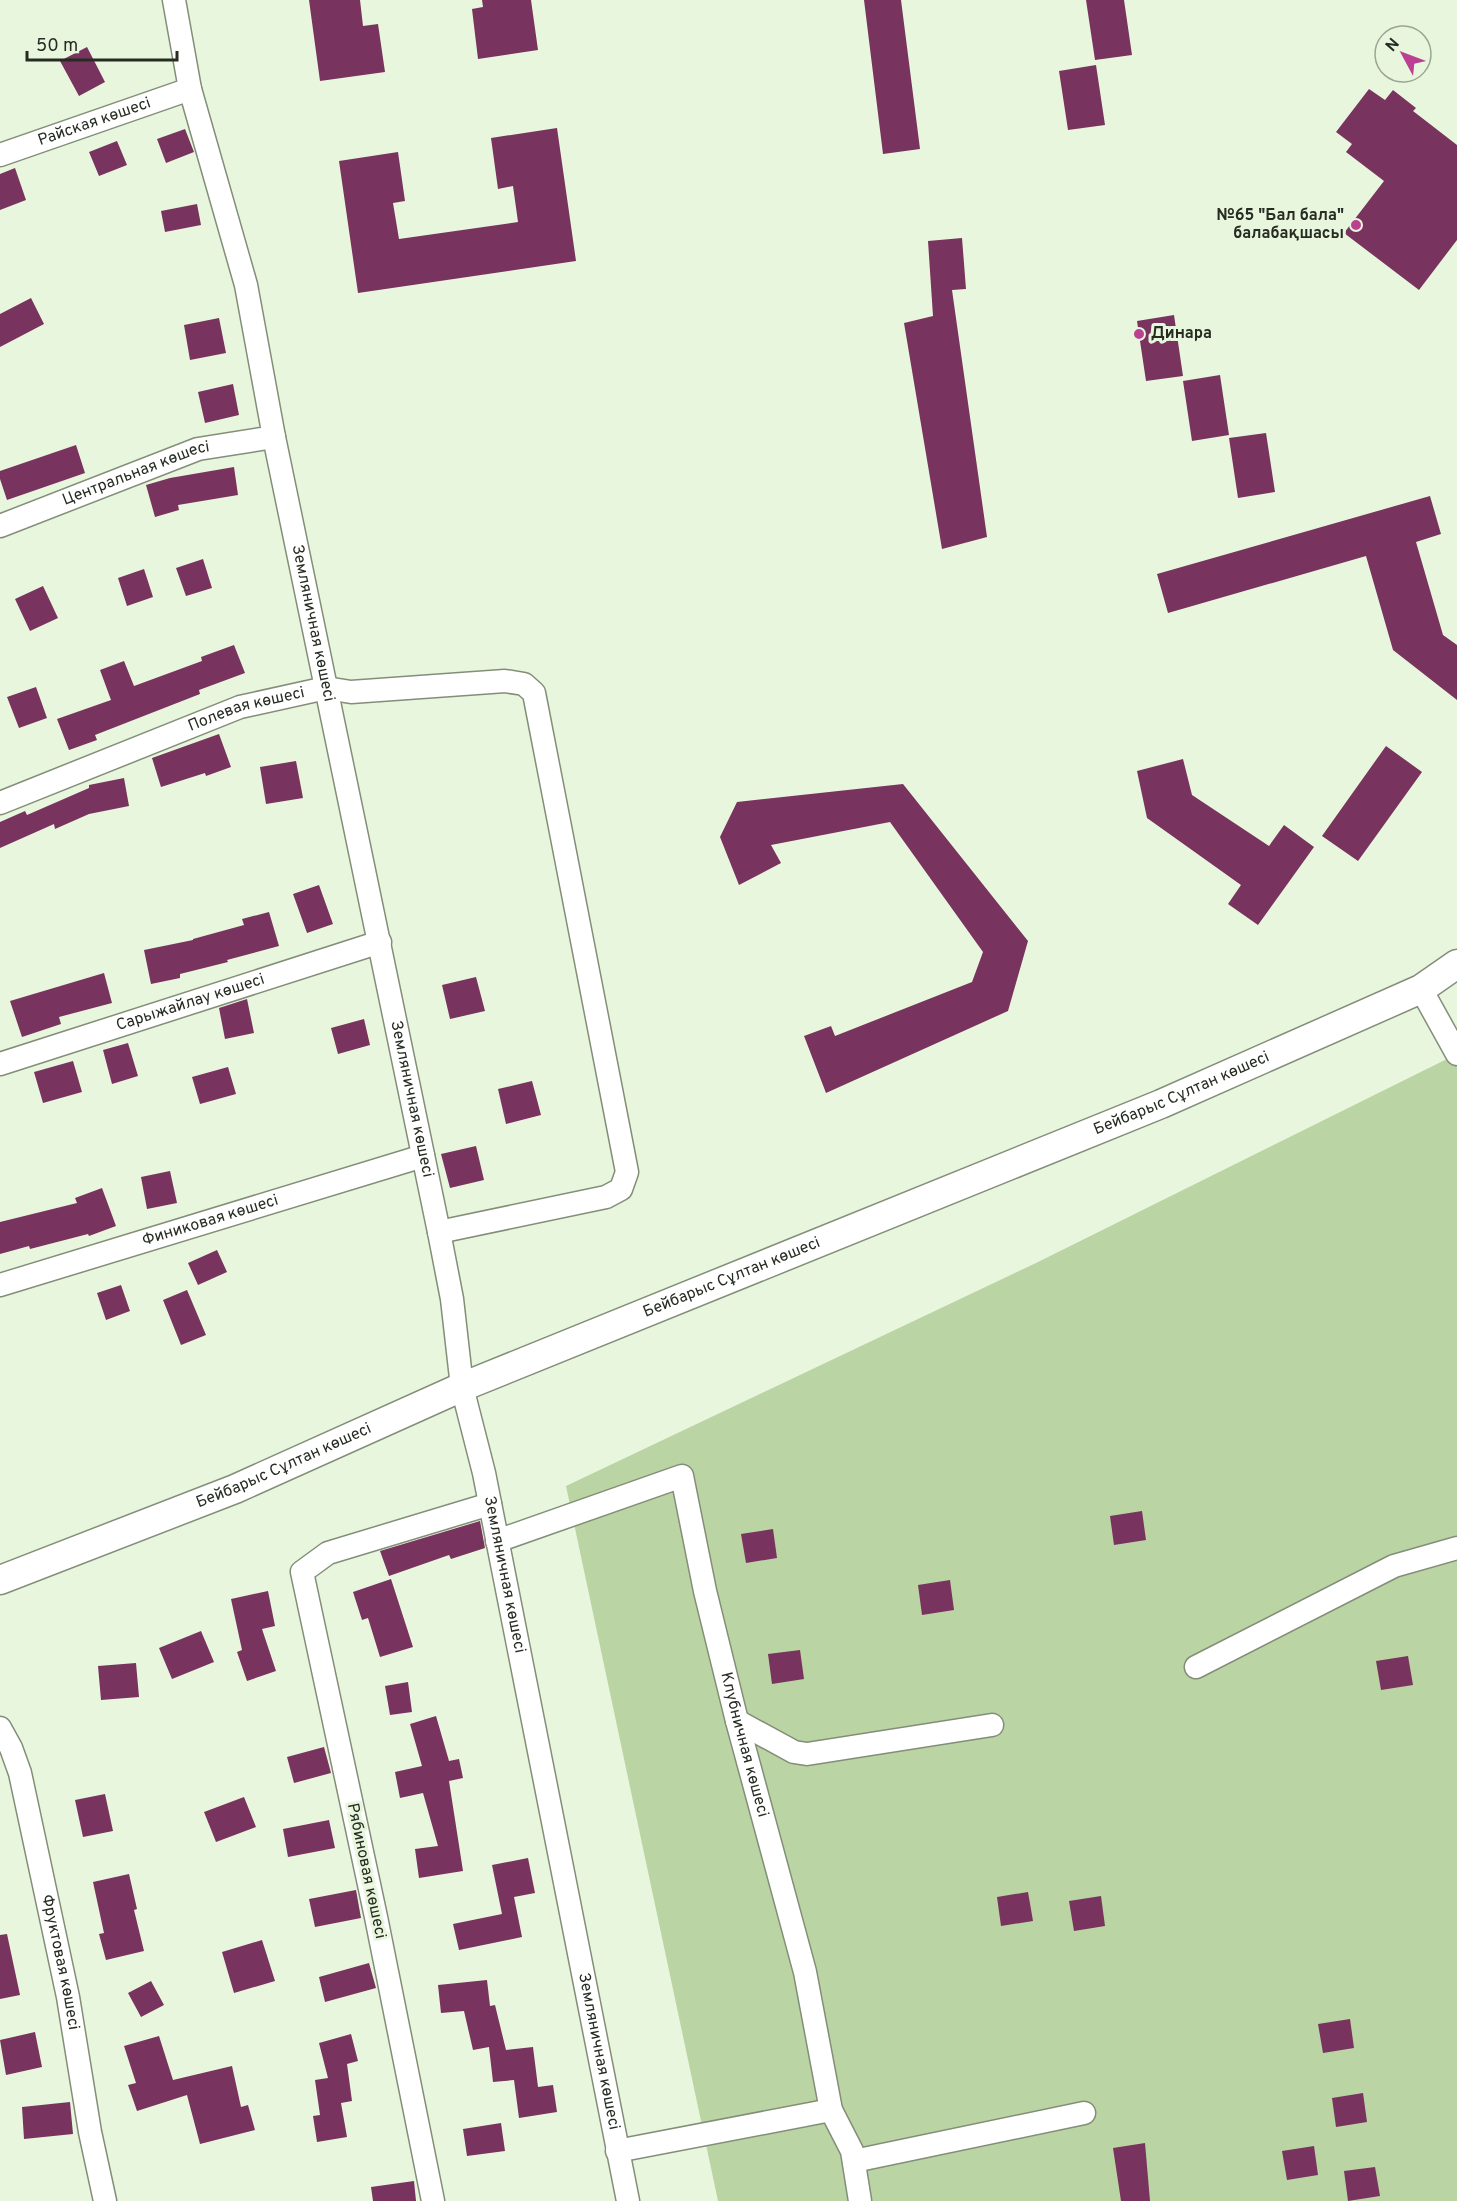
<svg xmlns="http://www.w3.org/2000/svg" width="1457" height="2201" viewBox="0 0 1457 2201" font-family="Overpass,sans-serif">
	<style>
		.green { fill: #bbd4a4 }
		.building { fill: #78335e }
		.lines { fill: none; stroke-linecap: round; stroke-linejoin: round }
		.minor-casing { stroke: #838e79; stroke-width: 25 }
		.tertiary-casing { stroke: #838e79; stroke-width: 31 }
		.minor { stroke: #fff; stroke-width: 22 }
		.tertiary { stroke: #fff; stroke-width: 28 }
		.poi-dot { fill: #bc4091; stroke: #e9f6de; stroke-width: 2 }
		.labels { text-anchor: middle; dominant-baseline: central; stroke-width: 6; stroke-linejoin: round; paint-order: stroke }
		.street-label { font-size: 16px; fill: #272c23; stroke: #e9f6de }
		.poi-label { font-size: 16px; font-weight: bold; fill: #272c23; stroke: #e9f6de; text-anchor: end }
	</style>
	<rect width="100%" height="100%" fill="#e9f6de"/>
	<path class="green" d="M1457,1054V2201H718L566,1486L1036,1263Z"/>
	<path class="building" d="M309,0H360L363,26L378,24L385,72L320,81Z
		M482,0H531L538,50L478,59L472,9L483,7Z
		M864,0H901L920,149L883,154Z
		M1086,0H1124L1132,55L1095,60Z
		M87,47L105,82L79,96L60,61Z
		M1096,65L1105,125L1068,130L1059,71Z
		M1369,89L1385,100L1393,90L1416,108L1413,111L1457,145V240L1419,290L1344,233L1384,181L1346,152L1352,144L1336,132Z
		M557,128L576,261L358,293L339,161L398,152L405,201L393,203L399,239L518,222L513,186L498,189L491,138Z
		M185,129L194,152L166,163L157,139Z
		M117,141L127,165L99,176L89,152Z
		M15,168L26,200L0,210V174Z
		M197,204L201,225L165,232L161,211Z
		M962,238L966,289L952,290L987,537L942,549L904,323L933,316L928,241Z
		M31,298L44,324L0,347V314Z
		M1174,315L1183,376L1146,381L1137,321Z
		M219,318L226,353L190,360L184,325Z
		M1220,375L1229,435L1192,441L1183,381Z
		M233,384L239,415L205,423L198,392Z
		M1266,433L1275,492L1238,498L1229,438Z
		M76,445L85,473L7,500L0,479V471Z
		M234,467L238,495L178,505L179,510L155,517L146,485L170,478Z
		M1430,496L1441,534L1416,542L1443,635L1457,645V700L1393,650L1366,556L1168,613L1157,574Z
		M203,559L212,588L186,596L176,568Z
		M144,569L153,597L127,606L118,578Z
		M43,586L58,618L30,631L15,599Z
		M234,645L245,673L199,690L200,694L95,735L97,740L69,750L57,719L111,700L100,670L124,661L134,686L202,661L201,657Z
		M36,687L47,718L19,728L7,697Z
		M219,734L231,767L206,776L205,773L161,787L152,758Z
		M1386,746L1422,772L1358,861L1322,836Z
		M1183,759L1192,795L1269,846L1284,825L1314,847L1258,925L1228,904L1241,885L1147,818L1137,771Z
		M296,761L303,798L266,804L260,767Z
		M124,778L129,806L89,814L55,829L54,824L0,848V822L25,811L27,815L89,788V785Z
		M903,784L1028,941L1008,1011L826,1093L804,1036L831,1026L835,1036L972,982L983,952L890,822L771,845L781,863L739,885L720,837L737,802Z
		M319,885L333,924L307,933L293,894Z
		M269,912L279,946L227,960L228,962L180,974V978L151,984L144,950L193,940V939L244,925L242,919Z
		M104,973L112,1003L59,1017L61,1024L22,1037L10,1001Z
		M476,977L485,1011L450,1019L442,985Z
		M247,999L254,1033L225,1039L219,1008Z
		M364,1019L370,1045L338,1054L331,1028Z
		M128,1043L138,1076L112,1084L103,1050Z
		M73,1061L82,1092L43,1103L34,1072Z
		M228,1067L236,1094L200,1104L192,1077Z
		M532,1081L541,1115L506,1124L498,1089Z
		M476,1146L484,1180L450,1188L441,1154Z
		M170,1171L177,1203L147,1209L141,1177Z
		M102,1188L116,1226L89,1236L88,1234L30,1249L29,1246L0,1254V1222L77,1203L75,1198Z
		M217,1250L227,1272L198,1285L188,1263Z
		M121,1285L130,1311L106,1320L97,1293Z
		M187,1290L206,1335L181,1345L163,1300Z
		M1142,1511L1146,1540L1114,1545L1110,1516Z
		M480,1521L485,1548L451,1559L449,1555L389,1576L380,1551Z
		M773,1529L777,1558L746,1563L741,1534Z
		M391,1579L413,1647L380,1657L368,1618L362,1620L353,1592Z
		M950,1580L954,1610L922,1615L918,1585Z
		M268,1591L275,1626L262,1629L276,1671L247,1681L237,1652L242,1650L231,1599Z
		M201,1631L214,1662L172,1679L159,1648Z
		M800,1650L804,1679L772,1684L768,1654Z
		M1408,1656L1413,1685L1381,1690L1376,1661Z
		M136,1663L139,1697L101,1700L98,1666Z
		M408,1682L412,1712L390,1715L385,1686Z
		M436,1716L449,1761L459,1759L463,1778L449,1781L463,1871L419,1878L415,1849L438,1846L423,1793L400,1798L395,1772L422,1766L410,1724Z
		M324,1747L331,1773L294,1783L287,1757Z
		M105,1794L113,1831L83,1837L75,1800Z
		M244,1797L256,1827L216,1842L204,1812Z
		M329,1820L335,1848L288,1857L283,1829Z
		M528,1858L535,1893L514,1897L522,1937L459,1950L453,1924L502,1914L492,1865Z
		M129,1874L137,1909L134,1910L144,1951L106,1960L99,1934L104,1933L93,1882Z
		M356,1890L361,1918L315,1927L309,1899Z
		M1028,1892L1033,1921L1001,1926L997,1897Z
		M1101,1896L1105,1926L1074,1931L1069,1901Z
		M7,1934L20,1995L0,1999V1935Z
		M262,1940L275,1981L234,1993L222,1952Z
		M369,1963L376,1988L325,2002L319,1977Z
		M487,1980L490,2006L495,2005L506,2050L533,2047L538,2087L553,2085L557,2112L519,2118L514,2080L493,2082L489,2047L473,2050L464,2011L441,2013L438,1985Z
		M151,1981L164,2005L141,2017L128,1993Z
		M1350,2019L1354,2048L1323,2053L1318,2024Z
		M35,2032L42,2067L6,2075L0,2040Z
		M351,2034L358,2061L347,2064L352,2101L341,2103L347,2137L317,2142L313,2116L320,2115L315,2080L328,2078L319,2043Z
		M159,2036L173,2080L232,2066L241,2107L248,2105L255,2130L200,2144L187,2095L137,2111L128,2085L136,2083L124,2046Z
		M1363,2093L1367,2122L1336,2127L1332,2098Z
		M70,2102L73,2134L24,2139L22,2107Z
		M501,2123L505,2151L467,2156L463,2129Z
		M1145,2143L1150,2201H1121L1113,2148Z
		M1314,2146L1318,2175L1287,2180L1282,2151Z
		M1375,2167L1380,2196L1348,2201L1344,2171Z
		M414,2181L416,2201H373L371,2187Z"/>
	<g class="lines">
		<g class="minor-casing">
			<g id="minor">
				<path id="s1" d="M174,0L190,89L246,285L274,437L439,1232L452,1299L462,1387L484,1473L628,2201"/>
				<path id="s2" d="M0,155L190,89"/>
				<path id="s3" d="M0,526L198,449L274,437"/>
				<path id="s4" d="M0,803L240,707L326,688L351,692L505,681L524,684L534,693L627,1172L621,1189L606,1197L439,1232"/>
				<path d="M1421,989L1457,1054"/>
				<path id="s5" d="M0,1064L380,942"/>
				<path id="s6" d="M0,1285L423,1156"/>
				<path id="s7" d="M497,1541L682,1476L705,1591L737,1721L805,1972L831,2110L852,2151L860,2201"/>
				<path d="M1196,1667L1394,1566L1457,1548"/>
				<path d="M737,1721L794,1752L807,1754L992,1725"/>
				<path id="s8" d="M0,1728L11,1748L20,1773L68,1997L90,2132L105,2201"/>
				<path d="M617,2151L831,2110"/>
				<path d="M854,2161L1084,2113"/>
				<path d="M433,2201L376,1917L302,1572L328,1553L490,1504"/>
			</g>
		</g>
		<g class="tertiary-casing">
			<g id="tertiary">
				<path id="s9" d="M0,1580L235,1489L462,1387L1161,1104L1421,989L1457,964"/>
			</g>
		</g>
		<use href="#minor" class="minor"/>
		<use href="#tertiary" class="tertiary"/>
	</g>
	<g class="poi-dot">
		<circle cx="1356" cy="225" r="6"/>
		<circle cx="1139" cy="334" r="6"/>
	</g>
	<g class="labels">
		<g class="street-label">
			<text stroke="none"><textPath href="#s2" startOffset="100">Райская көшесі</textPath></text>
			<text stroke="none"><textPath href="#s3" startOffset="146">Центральная көшесі</textPath></text>
			<text stroke="none"><textPath href="#s1" startOffset="639">Земляничная көшесі</textPath></text>
			<text stroke="none"><textPath href="#s4" startOffset="264">Полевая көшесі</textPath></text>
			<text stroke="none"><textPath href="#s5" startOffset="200">Сарыжайлау көшесі</textPath></text>
			<text stroke="none"><textPath href="#s9" startOffset="1278">Бейбарыс Сұлтан көшесі</textPath></text>
			<text stroke="none"><textPath href="#s1" startOffset="1125">Земляничная көшесі</textPath></text>
			<text stroke="none"><textPath href="#s6" startOffset="220">Финиковая көшесі</textPath></text>
			<text stroke="none"><textPath href="#s9" startOffset="792">Бейбарыс Сұлтан көшесі</textPath></text>
			<text stroke="none"><textPath href="#s9" startOffset="306">Бейбарыс Сұлтан көшесі</textPath></text>
			<text stroke="none"><textPath href="#s1" startOffset="1610">Земляничная көшесі</textPath></text>
			<text stroke="none"><textPath href="#s7" startOffset="472">Клубничная көшесі</textPath></text>
			<text transform="translate(366 1871) rotate(78)">Рябиновая көшесі</text>
			<text stroke="none"><textPath href="#s8" startOffset="243">Фруктовая көшесі</textPath></text>
			<text stroke="none"><textPath href="#s1" startOffset="2096">Земляничная көшесі</textPath></text>
		</g>
		<g class="poi-label">
			<text x="1344" y="216">№65 "Бал бала"<tspan x="1344" dy="18">балабақшасы</tspan></text>
			<text x="1151" y="334" text-anchor="start">Динара</text>
		</g>
	</g>
	<g transform="translate(1403 54) rotate(311)"><circle r="28" fill="#e9f6de" stroke="#9ba593" stroke-width="1.5"/>
	<path d="M0-4.5L10 22L0 15L-10 22Z" fill="#bc4091"/>
	<text y="-9" font-size="16" font-weight="bold" text-anchor="middle" fill="#272c23">N</text>
	</g>
	<path d="M27 51v9h150v-9" fill="none" stroke="#272c23" stroke-width="3"/>
	<text x="36" y="51" font-size="18" fill="#272c23" stroke="#e9f6de" stroke-width="4.5" paint-order="stroke">50 m</text>
</svg>
